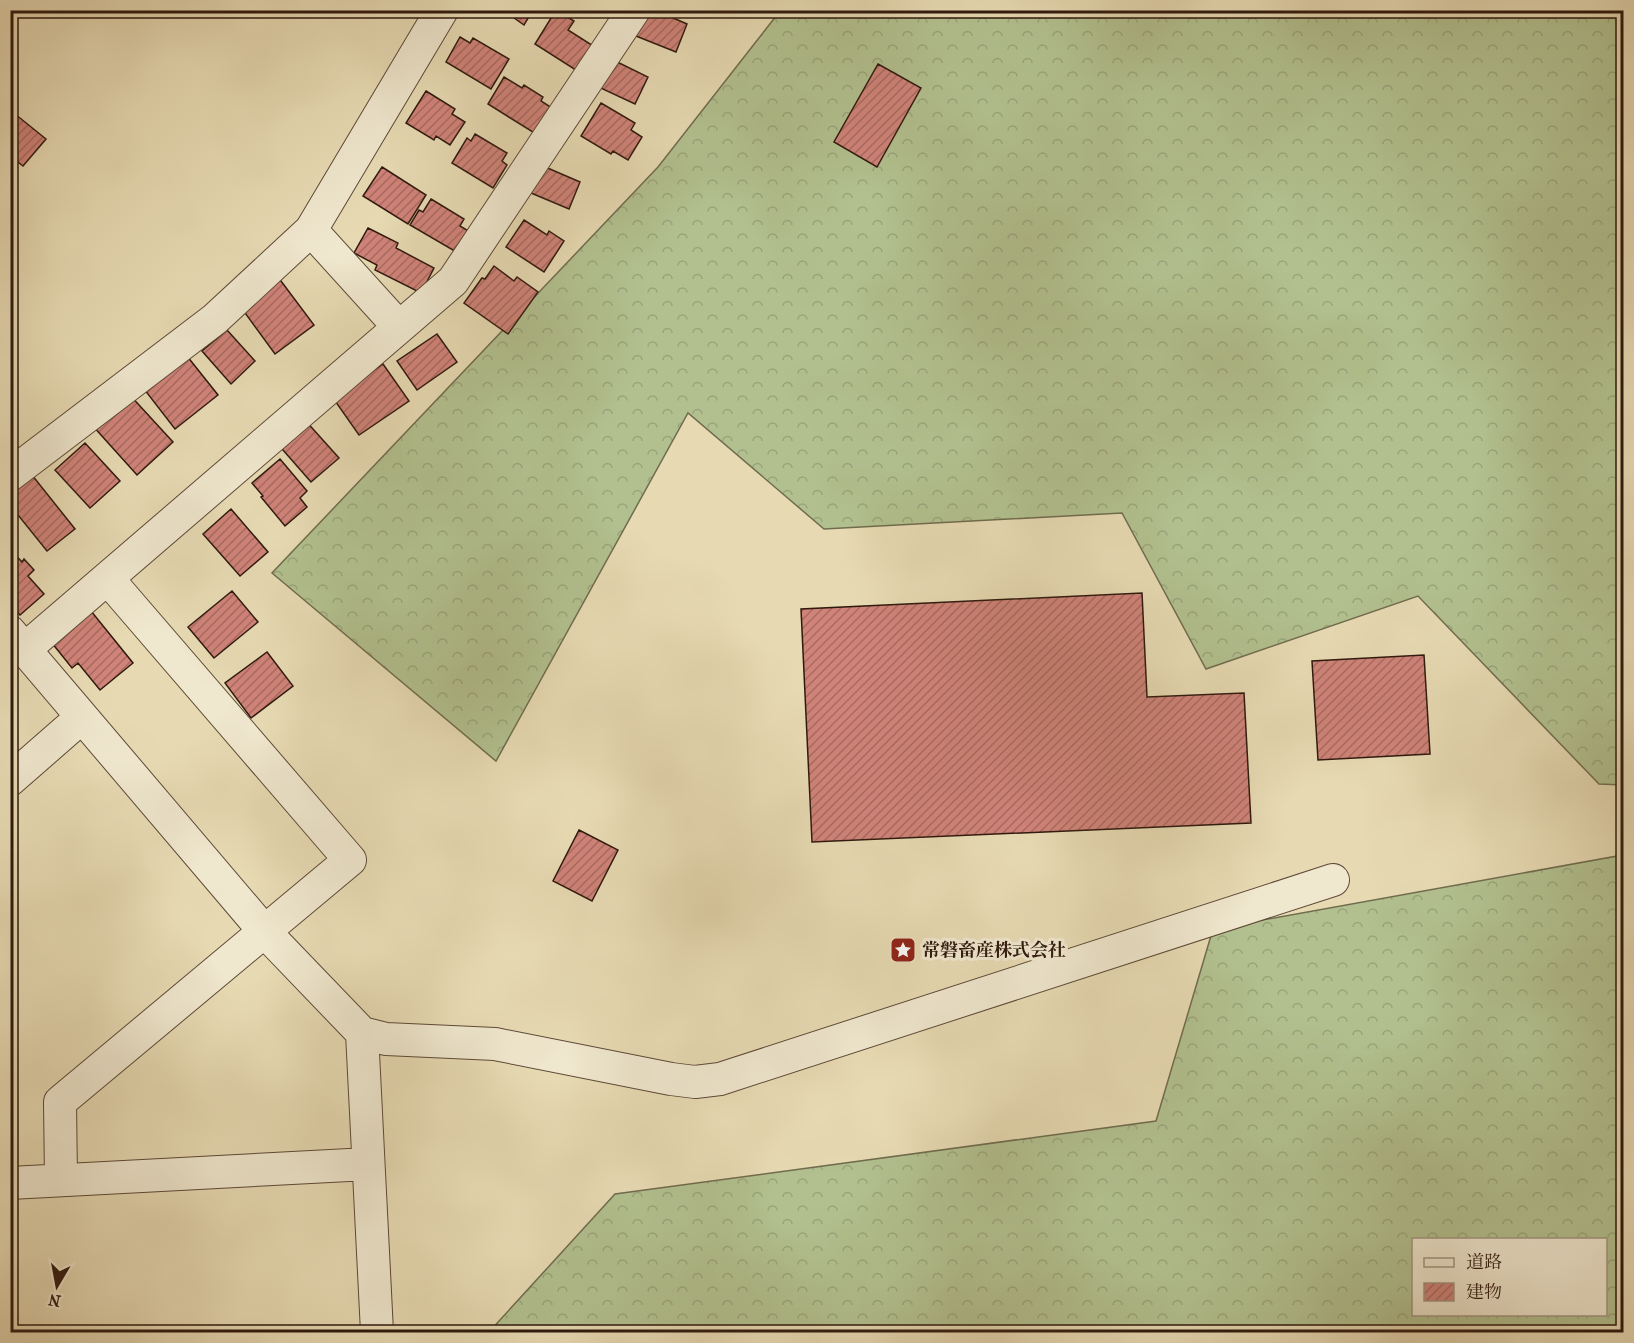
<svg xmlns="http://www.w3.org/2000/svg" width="1634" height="1343" viewBox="0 0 1634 1343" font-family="'IM FELL French Canon','Noto Serif JP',serif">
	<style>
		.forest { fill: url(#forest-crowns); stroke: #706c4e; stroke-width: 1.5; fill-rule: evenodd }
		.building { fill: url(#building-hatch); stroke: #2f190e; stroke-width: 1.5 }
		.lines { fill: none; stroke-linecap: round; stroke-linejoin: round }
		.minor-casing { stroke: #5d4937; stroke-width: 34 }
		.minor { stroke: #efe7ce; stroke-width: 32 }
		.labels { text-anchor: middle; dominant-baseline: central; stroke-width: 6; stroke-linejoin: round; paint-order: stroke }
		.poi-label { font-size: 18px; font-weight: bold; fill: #2f190e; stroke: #efe7ce; text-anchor: start }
	</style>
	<defs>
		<pattern id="forest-crowns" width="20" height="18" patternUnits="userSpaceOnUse" patternTransform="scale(1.5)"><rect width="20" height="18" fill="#b2c08f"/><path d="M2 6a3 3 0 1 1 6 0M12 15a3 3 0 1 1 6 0" fill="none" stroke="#99a47a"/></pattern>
		<pattern id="building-hatch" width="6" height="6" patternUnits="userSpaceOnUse" patternTransform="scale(1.5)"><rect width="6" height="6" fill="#d08379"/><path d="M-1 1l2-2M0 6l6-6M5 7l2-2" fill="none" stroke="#a96a62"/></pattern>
	</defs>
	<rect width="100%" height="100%" fill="#e7dab3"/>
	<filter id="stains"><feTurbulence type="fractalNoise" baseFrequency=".00333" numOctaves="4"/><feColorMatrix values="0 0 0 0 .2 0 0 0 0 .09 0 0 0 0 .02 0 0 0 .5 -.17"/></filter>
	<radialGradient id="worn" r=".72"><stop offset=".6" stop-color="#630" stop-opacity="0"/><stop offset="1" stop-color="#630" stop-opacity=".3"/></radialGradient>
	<path class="forest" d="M780,11H1623V785L1599,784L1418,596L1206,669L1122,513L824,529L688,413L496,761L272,573L658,167Z
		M1623,855V1332H489L615,1194L1156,1121L1213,929ZM1414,1240H1606V1314H1414Z"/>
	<path class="building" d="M503,10H533L524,25Z
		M556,10L574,21L568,30L598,49L582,74L535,44Z
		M641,10H655L687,24L676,52L631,34Z
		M460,37L470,43L473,38L509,59L491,89L446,62Z
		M605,56L648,77L635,104L592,84Z
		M878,64L921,88L877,167L834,142Z
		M504,77L522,88L524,85L543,97L541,101L552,108L536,134L488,104Z
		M426,91L455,109L452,114L465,122L450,145L436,136L434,140L406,123Z
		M601,103L635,123L631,130L642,137L628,160L613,151L611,154L581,136Z
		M10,110L46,139L23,166L10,156Z
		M475,134L507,153L502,161L507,165L493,188L452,163L467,138L471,141Z
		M536,163L580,182L569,209L524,190Z
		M382,167L426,195L408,224L363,196Z
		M431,199L464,219L460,226L470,232L458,253L410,225L419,210L423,212Z
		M524,220L547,235L549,231L564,241L544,272L506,247Z
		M368,228L398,243L396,248L434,268L421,293L375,270L377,265L354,253Z
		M494,266L514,281L517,277L538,292L508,334L464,303L482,278L485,279Z
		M278,277L314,325L275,354L240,306Z
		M227,330L255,361L231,384L202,351Z
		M437,334L457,362L417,390L397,361Z
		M187,356L218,395L175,429L144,389Z
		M383,364L409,401L359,435L333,398Z
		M128,393L173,442L137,475L92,425Z
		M304,419L339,458L311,482L276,442Z
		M85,443L120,481L90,508L55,470Z
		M280,459L307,491L300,498L307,507L285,526L261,497L263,496L252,483Z
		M28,470L75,529L47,551L10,505V484Z
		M231,509L268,552L240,576L203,534Z
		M10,549L22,562L24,559L34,570L28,576L44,594L20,615L10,604Z
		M232,591L258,622L214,658L188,627Z
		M1142,593L1147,697L1244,693L1251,823L812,842L801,609Z
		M91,611L133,663L100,690L78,663L72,668L52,643Z
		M267,652L293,686L251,718L225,683Z
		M1424,655L1430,754L1318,760L1312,661Z
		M579,830L618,850L592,901L553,881Z"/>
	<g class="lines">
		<g class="minor-casing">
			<path id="minor" d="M311,230L399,327
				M10,475L215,319L311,230L442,10
				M10,632L265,932L362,1033L386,1039L495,1044L671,1079L695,1082L720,1079L1333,880
				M25,649L453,281L634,10
				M10,780L82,717
				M362,1033L377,1332
				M61,1180L60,1102L350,860L108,579
				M10,1183L368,1164"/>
		</g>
		<use href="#minor" class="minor"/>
	</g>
	<defs>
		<g id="sight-square" transform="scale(1.35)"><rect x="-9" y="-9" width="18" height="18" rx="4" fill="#8f2418" stroke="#efe7ce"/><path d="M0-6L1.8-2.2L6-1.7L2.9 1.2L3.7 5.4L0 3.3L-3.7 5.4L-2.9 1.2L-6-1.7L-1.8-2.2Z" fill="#fff"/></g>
	</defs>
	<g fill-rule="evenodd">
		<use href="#sight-square" x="903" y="950"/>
	</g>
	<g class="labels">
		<g class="poi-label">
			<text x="922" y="950">常磐畜産株式会社</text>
		</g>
	</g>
	<rect width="1634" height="1343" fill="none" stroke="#e7dab3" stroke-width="36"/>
	<rect x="12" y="12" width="1610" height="1319" fill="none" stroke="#2f190e" stroke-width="3"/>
	<rect x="18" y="18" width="1598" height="1307" fill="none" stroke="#2f190e" stroke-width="1.5"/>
	<rect x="1412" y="1238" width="195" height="78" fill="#efe7ce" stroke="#a29581" stroke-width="1.5"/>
	<rect x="1424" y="1258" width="30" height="9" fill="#efe7ce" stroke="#a29581" stroke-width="1.5"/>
	<text x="1466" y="1268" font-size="18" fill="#2f190e">道路</text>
	<rect x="1424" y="1283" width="30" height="18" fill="url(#building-hatch)" stroke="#a29581" stroke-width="1.5"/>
	<text x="1466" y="1298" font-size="18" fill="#2f190e">建物</text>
	<g transform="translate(57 1286) rotate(190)" stroke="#efe7ce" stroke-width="4.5" paint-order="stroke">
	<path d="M0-4.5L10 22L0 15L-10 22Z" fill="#2f190e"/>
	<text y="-9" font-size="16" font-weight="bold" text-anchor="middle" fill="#2f190e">N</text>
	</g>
	<rect width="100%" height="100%" filter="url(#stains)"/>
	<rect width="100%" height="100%" fill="url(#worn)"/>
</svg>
